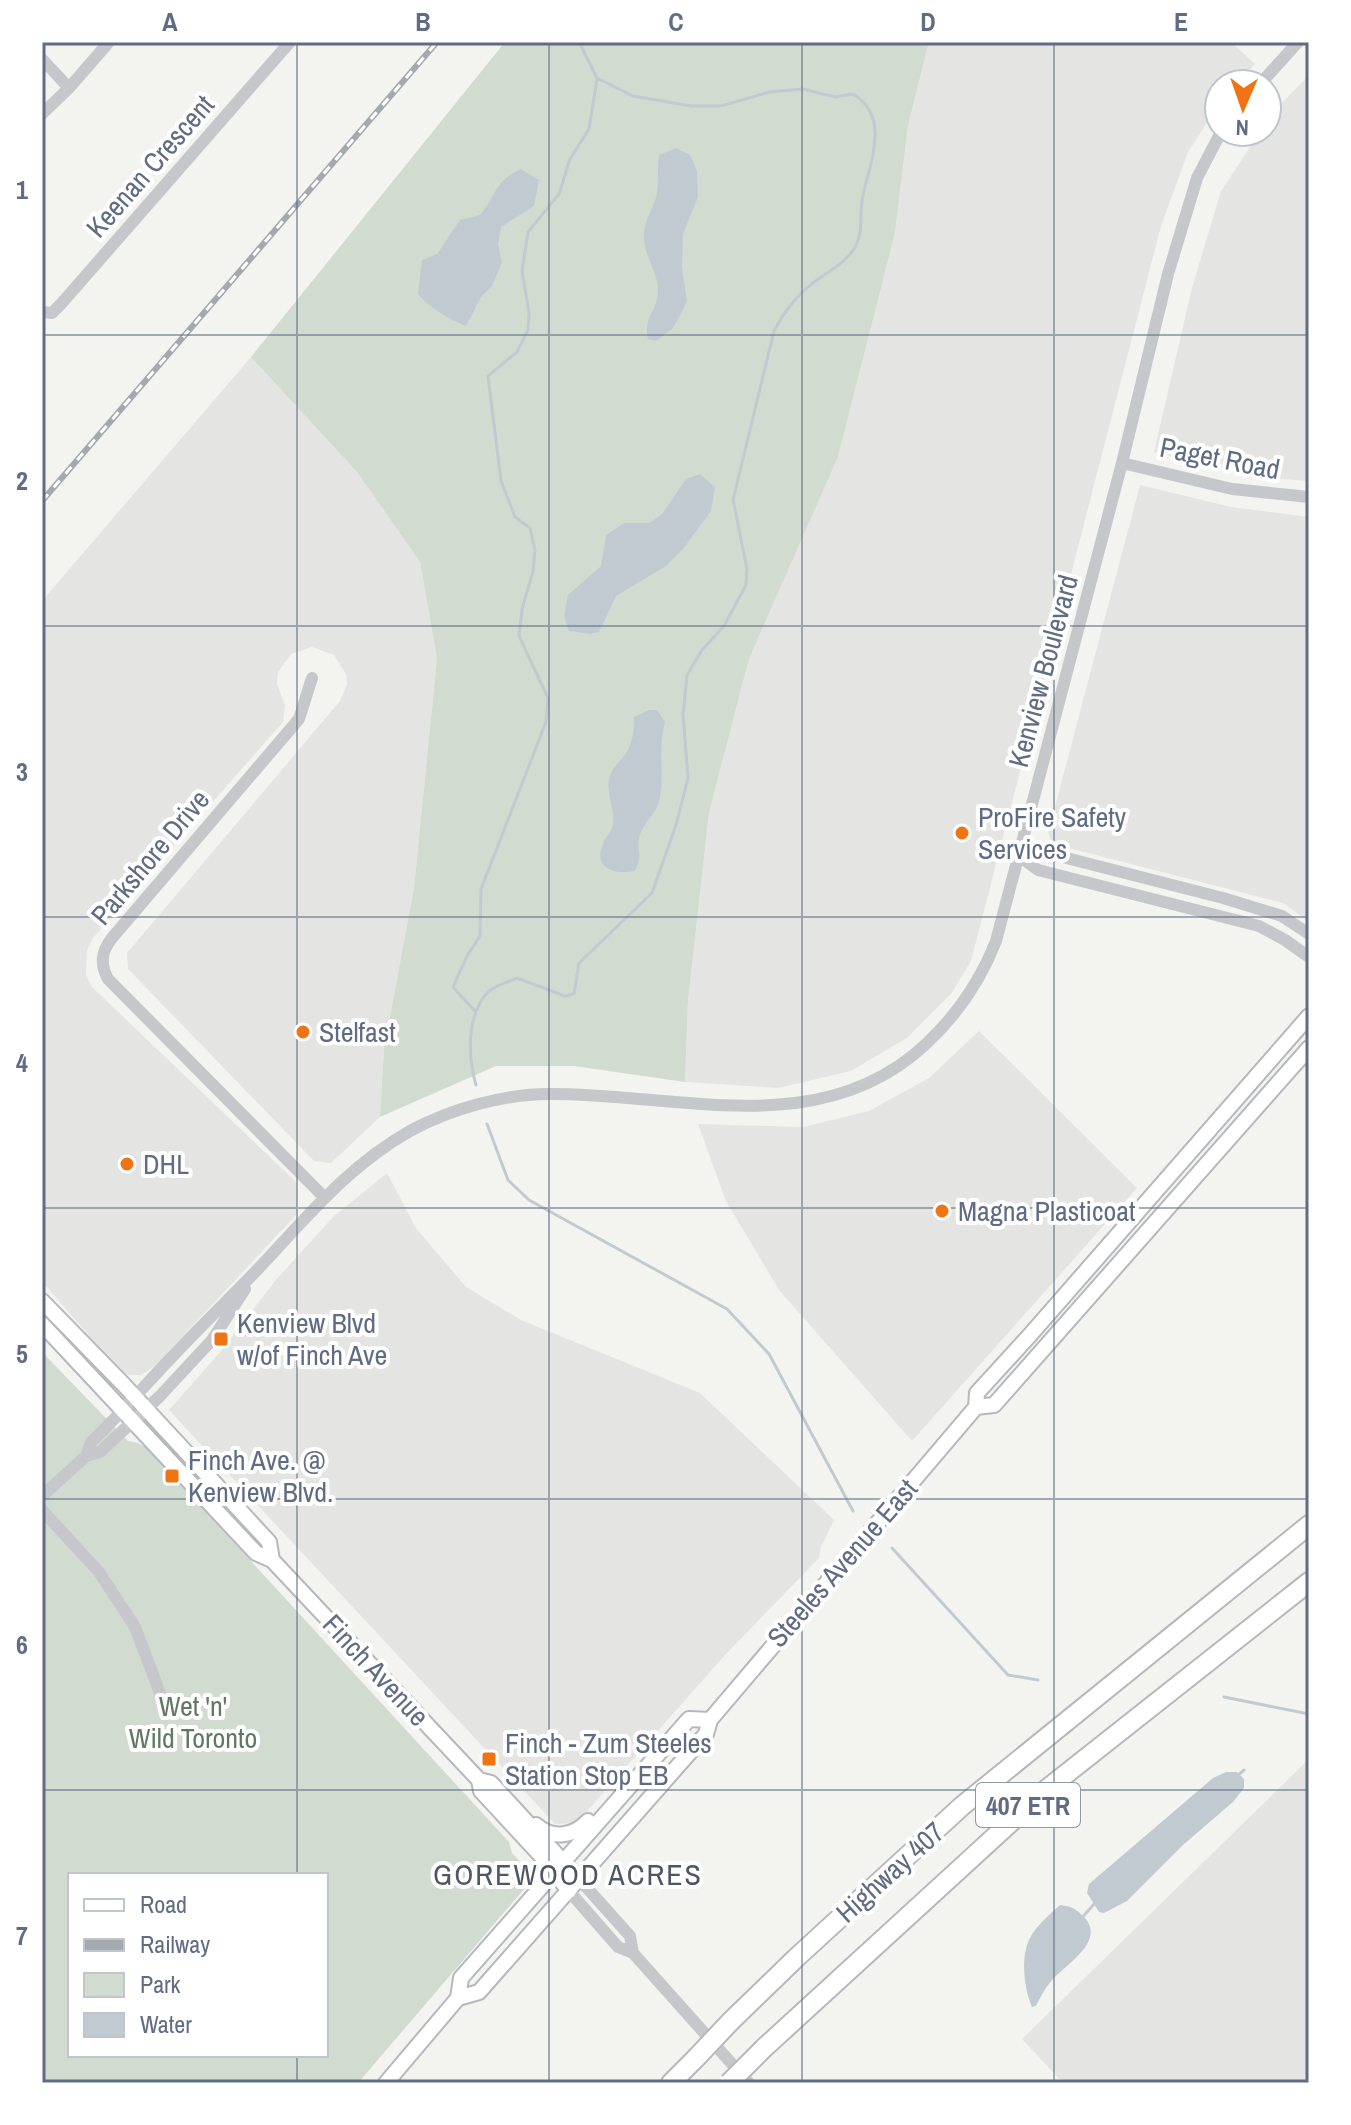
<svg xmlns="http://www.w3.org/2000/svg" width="1351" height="2125" viewBox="0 0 1351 2125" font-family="'Archivo Narrow',sans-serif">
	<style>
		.built { fill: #e4e4e3 }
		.green { fill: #d2dbd0; fill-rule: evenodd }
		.water { fill: #c2cad1 }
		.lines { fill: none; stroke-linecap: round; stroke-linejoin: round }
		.stream { stroke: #c2cad1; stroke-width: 3 }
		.major-casing { stroke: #b5b8bd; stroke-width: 18 }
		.highway-casing { stroke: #b7b8bc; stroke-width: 22 }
		.minor { stroke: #c5c7cb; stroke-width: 12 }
		.major { stroke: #fff; stroke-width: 14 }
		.highway { stroke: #fff; stroke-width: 18 }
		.rail-casing { stroke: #a4a8af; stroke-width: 6 }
		.rail { stroke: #fff; stroke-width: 3; stroke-dasharray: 9; stroke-linecap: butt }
		.highway-bridge-casing { stroke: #b7b8bc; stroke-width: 22; stroke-linecap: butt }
		.highway-bridge { stroke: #fff; stroke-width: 18 }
		.grid { fill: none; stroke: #606c83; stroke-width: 2; stroke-opacity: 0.55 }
		.poi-dot { fill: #f07413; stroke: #fff; stroke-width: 3 }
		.labels { text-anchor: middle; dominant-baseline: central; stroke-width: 8; stroke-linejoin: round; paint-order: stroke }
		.shield { fill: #fff; stroke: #9098a8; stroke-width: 2 }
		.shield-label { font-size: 26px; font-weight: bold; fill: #606c83 }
		.street-label { font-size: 28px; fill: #606c83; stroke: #fff }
		.poi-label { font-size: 28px; fill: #606c83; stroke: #fff; text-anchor: start }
		.park-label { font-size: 28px; fill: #607960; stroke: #fff }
		.neighbourhood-label { font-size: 30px; letter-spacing: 2px; fill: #4f5767; stroke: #fff }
		.neatline { fill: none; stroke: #606c83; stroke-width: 3 }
		.grid-label { font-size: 26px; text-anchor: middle; font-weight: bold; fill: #606c83 }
	</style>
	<rect width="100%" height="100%" fill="#f3f4ef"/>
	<path class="built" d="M929,42H1231L1255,64L1237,84H1219V104L1188,152L1161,226L971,961L951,994L907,1038L851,1071L778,1088L685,1082L688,1001L709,813L749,659L838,457L895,233L908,126Z
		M1309,75V481L1250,477L1154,452L1192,288L1221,191L1260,132H1267V121L1271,114Z
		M251,357L357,472L420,562L437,658L414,888L384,1048L380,1117L331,1163L314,1161L128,969L127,953L340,701L347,685L346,674L334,655L312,647L291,654L278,672L277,684L285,705L283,722L93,938L87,950L86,975L92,987L297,1183V1214L155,1366L141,1375H129L116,1367L42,1281V601Z
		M1140,485L1231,507L1309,517V922L1283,903L1053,844L1048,833Z
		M979,1031L1137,1188L912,1441L779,1290L726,1201L698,1124L803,1127L869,1111L929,1078Z
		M387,1173L416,1228L466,1287L521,1320L700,1393L834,1520L821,1547L819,1558L725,1655L580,1819L573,1823L555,1824L169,1410L222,1350L275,1281L332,1218Z
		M1307,1761H1309V2083H1063L1022,2039Z"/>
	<path class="green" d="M505,42H929L908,126L895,233L838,457L749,659L709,813L688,1001L685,1082L574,1066H496L380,1117L384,1048L414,888L437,658L420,562L357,472L251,357Z
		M42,1352L128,1441L138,1443L147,1448L509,1842L512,1853L529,1871L525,1888L358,2083H42ZM70,1875H326V2055H70Z"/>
	<path class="water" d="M676,148L690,155L697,171L698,197L683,234L682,268L687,302L673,328L656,341L648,339C643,317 657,311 658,293C659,271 642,255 644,233C645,220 652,210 656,198C659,188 657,167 659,155Z
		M521,169L539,180L534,206L501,227L498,245L502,262L492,286L481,297L466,326C450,319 429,308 418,294L422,260L437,254L460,220L480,215C497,195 494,181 521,169Z
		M700,474L715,487L711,511L683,549L666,566L616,596L599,632L590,634L569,631L564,616L568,595L601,566L606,535L624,523H649L662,514L686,479Z
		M649,710H657L665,722C658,747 664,771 660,797C658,813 644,821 640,835C635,849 644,853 635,871C616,875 592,869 603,844C605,838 610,834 612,828C617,814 606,795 609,779C611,768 620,762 626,753C633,743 634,729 634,717Z
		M1226,1772H1237L1244,1779V1788L1233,1802L1183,1845L1127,1901L1104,1913L1099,1912L1087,1893L1089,1884L1213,1778Z
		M1060,1905C1070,1906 1075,1908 1082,1915C1108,1939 1069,1962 1053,1979C1045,1988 1041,1996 1036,2006L1032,2007C1024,1989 1020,1957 1030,1938C1036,1926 1049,1915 1060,1905Z"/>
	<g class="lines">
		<path class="stream" d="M475,1011L453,987L467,956L480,936L481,889L546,722L548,698L519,636L522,609L533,571L535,550L530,528L515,517L501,481L488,376L517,352L528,330L529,313L522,271L528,232L559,194L570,159L589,129L597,79
			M476,1085C468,1057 466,1015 488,992C495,985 508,982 517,978L565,996L574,994L579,963L652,893L676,825L688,778L683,714L687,675L702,650L724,626L746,585L747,569L733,500L774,331C785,310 798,293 817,280C829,271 842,265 851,253C866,234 858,216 863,195C870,162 891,117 853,94L835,97L803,89L769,92L721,106H691L633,96L597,78L579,42
			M487,1124L508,1180L529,1200L727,1309L769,1354L853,1511
			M892,1548L1008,1675L1038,1680
			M1224,1697L1309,1714
			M1237,1776L1244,1770
			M1081,1919L1094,1904"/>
		<g class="major-casing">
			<path id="major" d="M42,1301L124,1385L269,1542L272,1560
				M42,1324L256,1553L272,1560L479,1780L491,1783L579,1879
				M976,1407L994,1405L1309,1048
				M479,1780L481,1791L543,1858L569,1891
				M536,1825C553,1840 574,1836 588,1821
				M458,1998L479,1992L706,1734L710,1720L976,1407L977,1393L1030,1335L1309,1016
				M386,2083L458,1998L461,1978L689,1719L710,1720"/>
		</g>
		<g class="highway-casing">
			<path id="highway" d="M731,2021L796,1958L962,1806L1309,1525
				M764,2048L1047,1789L1309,1582
				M671,2083L696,2058"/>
		</g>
		<path class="minor" d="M42,59L69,88
			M1260,84L1298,42
			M42,114L69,88L109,42
			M42,312L52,313L61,304L290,42
			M1122,463L1232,489L1309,497
			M312,678L299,719L112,938C101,952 100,964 108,979L323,1196
			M1019,856L1038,870L1259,926L1285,940L1309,957
			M1019,856L1043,852L1223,898L1282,916L1309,934
			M86,1456L91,1442C119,1416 144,1386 170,1359C199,1328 229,1299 259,1268C307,1217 348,1166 410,1131C450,1109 504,1094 549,1094C677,1093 821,1143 926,1044C958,1014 980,982 996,941L1122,463L1168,274L1197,178L1221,132
			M42,1496L86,1456L100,1452L160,1396L212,1340L245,1289
			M42,1510L99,1572L135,1627L163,1701
			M579,1879L630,1936L633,1953
			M569,1891L618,1947L633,1953L749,2083"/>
		<use href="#major" class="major"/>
		<use href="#highway" class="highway"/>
		<g class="rail-casing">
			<path id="rail" d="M42,501L437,42"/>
		</g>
		<use href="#rail" class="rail"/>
		<g class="highway-bridge-casing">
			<path id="highway-bridge" d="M696,2058L731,2021
				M729,2083L764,2048"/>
		</g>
		<use href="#highway-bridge" class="highway-bridge"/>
	</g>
	<path class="grid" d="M297,42V1875M549,42V2083M802,42V2083M1054,42V2083M42,335H1309M42,626H1309M42,917H1309M42,1208H1309M42,1499H1309M42,1790H1309M297,2055V2083"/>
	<g class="poi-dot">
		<circle cx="962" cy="833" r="8"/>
		<circle cx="303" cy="1032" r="8"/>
		<circle cx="127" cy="1164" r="8"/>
		<circle cx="942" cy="1211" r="8"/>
		<rect x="213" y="1331" width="16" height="16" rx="4"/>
		<rect x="164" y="1468" width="16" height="16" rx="4"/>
		<rect x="481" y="1751" width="16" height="16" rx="4"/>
	</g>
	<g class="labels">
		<rect class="shield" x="976" y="1783" width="104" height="44" rx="6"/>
		<g class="shield-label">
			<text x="1028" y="1805">407 ETR</text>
		</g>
		<g class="street-label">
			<text transform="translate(150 166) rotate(-49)">Keenan Crescent</text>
			<text transform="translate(1220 458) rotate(11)">Paget Road</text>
			<text transform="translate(1043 671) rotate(-75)">Kenview Boulevard</text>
			<text transform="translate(150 857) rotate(-50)">Parkshore Drive</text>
			<text transform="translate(842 1563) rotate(-49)">Steeles Avenue East</text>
			<text transform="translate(376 1670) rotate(47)">Finch Avenue</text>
			<text transform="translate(890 1872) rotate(-42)">Highway 407</text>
		</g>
		<g class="poi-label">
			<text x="978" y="817">ProFire Safety<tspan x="978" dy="32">Services</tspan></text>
			<text x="319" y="1032">Stelfast</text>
			<text x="143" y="1164">DHL</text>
			<text x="958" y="1211">Magna Plasticoat</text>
			<text x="237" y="1323">Kenview Blvd<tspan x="237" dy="32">w/of Finch Ave</tspan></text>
			<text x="188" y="1460">Finch Ave. @<tspan x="188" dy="32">Kenview Blvd.</tspan></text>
			<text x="505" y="1743">Finch - Zum Steeles<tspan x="505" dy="32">Station Stop EB</tspan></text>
		</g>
		<g class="park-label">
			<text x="193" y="1706">Wet 'n'<tspan x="193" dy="32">Wild Toronto</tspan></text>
		</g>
		<g class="neighbourhood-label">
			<text x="568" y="1874">GOREWOOD ACRES</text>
		</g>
	</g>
	<rect width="1351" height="2125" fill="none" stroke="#ffffff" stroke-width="88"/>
	<rect x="68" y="1873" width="260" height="184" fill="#ffffff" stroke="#bfc4cd" stroke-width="2"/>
	<rect x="84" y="1899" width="40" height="12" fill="#ffffff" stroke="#bfc4cd" stroke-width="2"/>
	<text x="140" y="1913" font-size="24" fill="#606c83">Road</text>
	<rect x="84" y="1939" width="40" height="12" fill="#a4a8af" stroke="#bfc4cd" stroke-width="2"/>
	<text x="140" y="1953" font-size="24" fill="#606c83">Railway</text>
	<rect x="84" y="1973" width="40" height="24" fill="#d2dbd0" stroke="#bfc4cd" stroke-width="2"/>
	<text x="140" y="1993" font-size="24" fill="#606c83">Park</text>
	<rect x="84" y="2013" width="40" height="24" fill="#c2cad1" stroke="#bfc4cd" stroke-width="2"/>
	<text x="140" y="2033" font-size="24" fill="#606c83">Water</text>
	<g transform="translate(1243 108) rotate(182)"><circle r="38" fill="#ffffff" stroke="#bfc4cd" stroke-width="2"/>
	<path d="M0-6L14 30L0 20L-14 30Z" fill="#f07413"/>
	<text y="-12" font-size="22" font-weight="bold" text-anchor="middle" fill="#606c83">N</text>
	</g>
	<rect x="44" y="44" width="1263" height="2037" class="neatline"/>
	<g class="grid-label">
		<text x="170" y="31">A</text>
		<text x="423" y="31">B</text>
		<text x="676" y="31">C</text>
		<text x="928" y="31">D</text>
		<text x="1181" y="31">E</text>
		<text x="22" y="199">1</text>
		<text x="22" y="490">2</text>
		<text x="22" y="781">3</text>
		<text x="22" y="1072">4</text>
		<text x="22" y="1363">5</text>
		<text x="22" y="1654">6</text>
		<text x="22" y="1945">7</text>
	</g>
</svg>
